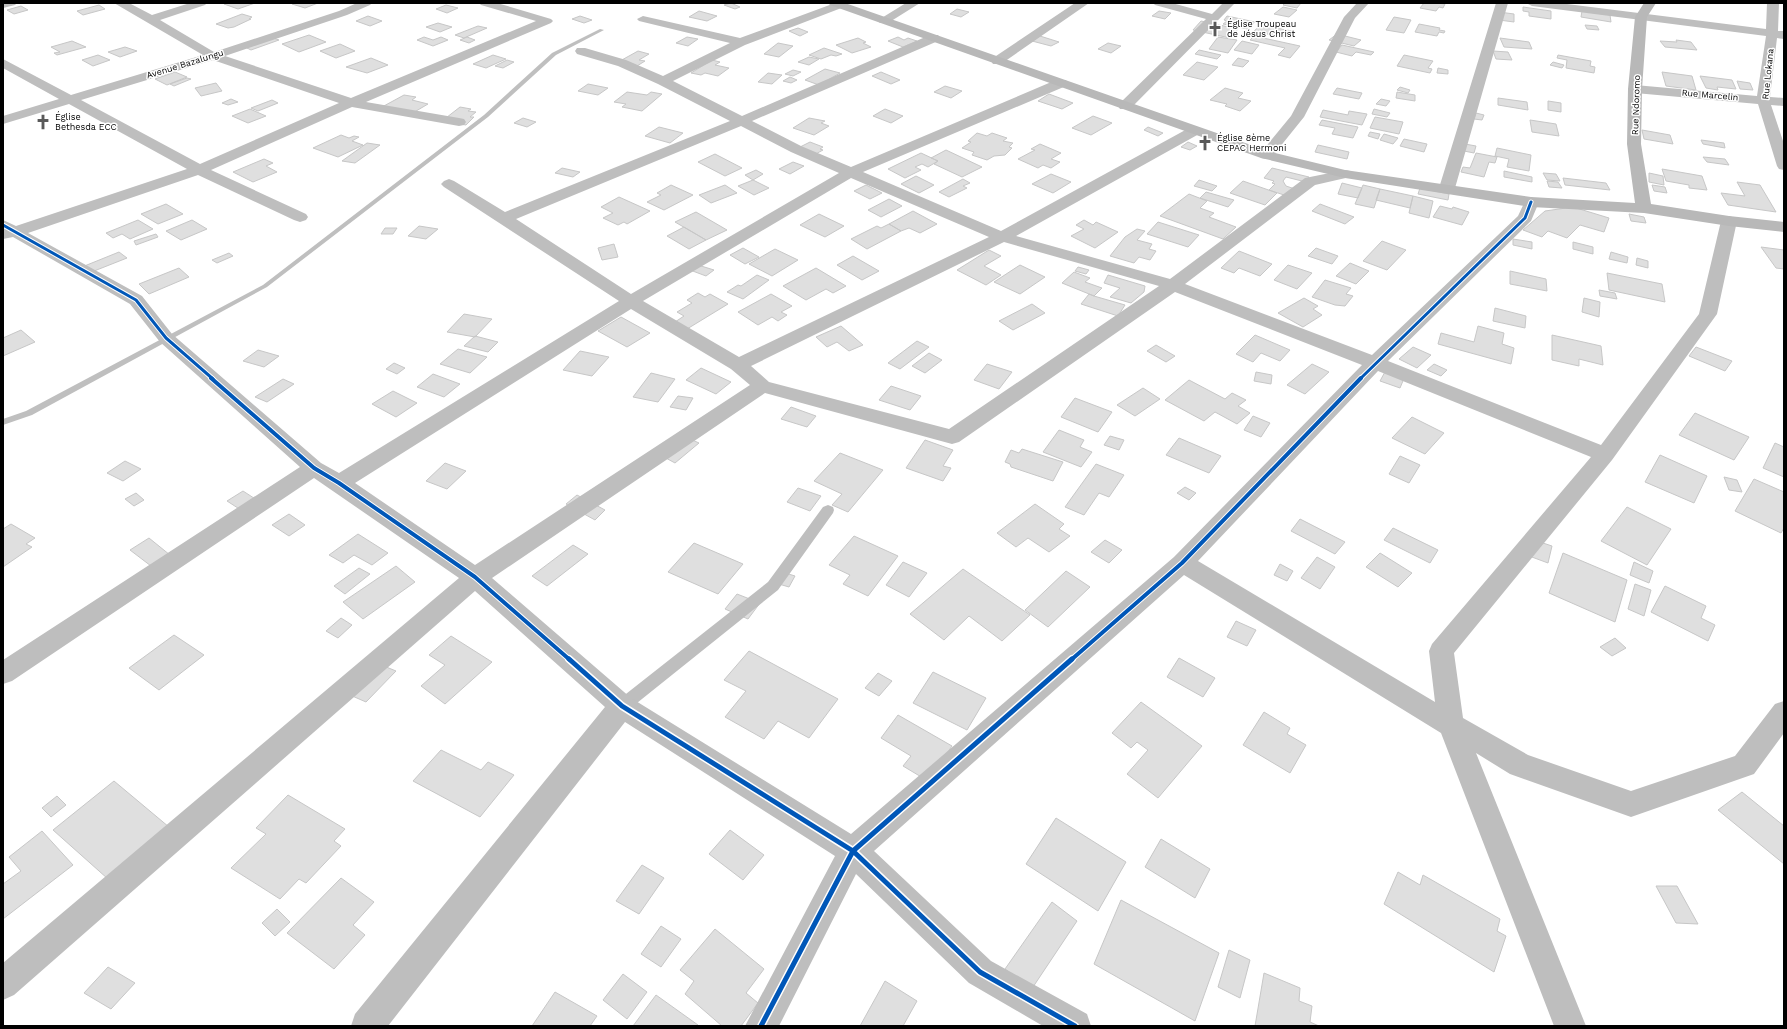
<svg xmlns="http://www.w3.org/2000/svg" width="1787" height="1029" viewBox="0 0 1787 1029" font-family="'Work Sans',sans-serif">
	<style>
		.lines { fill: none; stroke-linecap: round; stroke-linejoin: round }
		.stream { fill: #bfbfbf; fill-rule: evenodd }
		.building { fill: #dfdfdf; stroke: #c7c7c7 }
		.lane { fill: #bebebe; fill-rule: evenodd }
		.street { fill: #bebebe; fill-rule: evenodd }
		.secondary { fill: #b8b8b8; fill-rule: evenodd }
		.cycleway-far2-casing { stroke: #fff; stroke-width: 5 }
		.cycleway-far1-casing { stroke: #fff; stroke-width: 6 }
		.cycleway-casing { stroke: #fff; stroke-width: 8 }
		.cycleway-far2 { stroke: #0057b8; stroke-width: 3 }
		.cycleway-far1 { stroke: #0057b8; stroke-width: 4 }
		.cycleway { stroke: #0057b8; stroke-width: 5 }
		.labels { text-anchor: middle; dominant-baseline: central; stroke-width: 3; stroke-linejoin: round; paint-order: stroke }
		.far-poi-label { font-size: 9px; fill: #000; stroke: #fff; text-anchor: start }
		.far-street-label { font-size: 9px; fill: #000; stroke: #fff }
	</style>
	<rect width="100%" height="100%" fill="#fff"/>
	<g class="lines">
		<path class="stream" d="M600,29L604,30L556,55L488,117L267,287L32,415L3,425V419L26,411L263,285L484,115L552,53Z"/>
	</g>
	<path class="building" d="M227,3H255L238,9L224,4Z
		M294,3H318L305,8L292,4Z
		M731,3L740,7L735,9L724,5Z
		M1285,3H1301L1297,8L1283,5Z
		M1424,3H1437L1445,4L1443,8L1439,7L1436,11L1420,8Z
		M99,5L105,9L83,15L77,11Z
		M446,5L458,8L447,13L436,9Z
		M21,6L28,10L14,14L7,10Z
		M1283,7L1297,10L1289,17L1274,14Z
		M1523,7L1551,11V19L1529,16V12L1523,11Z
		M957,9L969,12L961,17L950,14Z
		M699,11L717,16L707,21L689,17Z
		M1159,11L1171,13L1165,19L1152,16Z
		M1582,11L1610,15L1611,22L1581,17Z
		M1499,12L1514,14V22L1499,20Z
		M242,14L252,17L249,19H251L234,27L228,28L216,24Z
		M368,16L382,21L370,26L356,21Z
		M580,16L592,20L584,23L572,19Z
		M1227,16L1255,22L1248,29L1223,24L1227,21L1224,20Z
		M1394,17L1411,20L1404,33L1386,30Z
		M1201,21L1238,29L1230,38L1193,30Z
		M438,23L452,27L440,32L426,27Z
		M1419,24L1440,28L1439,30L1445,31L1444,33L1439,32L1437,36L1415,32Z
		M1261,25L1292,31L1285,38L1254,31Z
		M1585,25L1597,26L1599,30L1587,29Z
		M478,26L487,28L464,38L455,35Z
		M798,28L808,32L800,36L789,31Z
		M1337,34L1361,40L1354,46L1329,40Z
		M309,35L326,42L299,52L282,44Z
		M1040,36L1059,42L1051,46L1032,41Z
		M1254,36L1300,46L1290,58L1278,55L1285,48L1250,40Z
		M424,37L433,40L441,37L448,40L433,46L417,40Z
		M467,37L475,40L469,43L460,40Z
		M687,37L698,39L688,46L676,43Z
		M898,37L904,40L908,38L917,41L903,47L888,41Z
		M1218,37L1237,40L1228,53L1209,49Z
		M273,38L279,40L251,50L245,47Z
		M858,38L866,42L863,43L871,47L852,53L836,45Z
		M1500,38L1529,42L1532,49L1504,47Z
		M1676,40L1691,42L1697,50L1665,47L1660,41L1677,42Z
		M72,41L86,47L57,55L54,53L60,52L51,47Z
		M1242,41L1259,45L1252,54L1234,50Z
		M778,43L793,46L779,57L764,54Z
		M1108,43L1121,46L1111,53L1098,49Z
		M340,44L355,51L336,58L320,51Z
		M1342,45L1374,52L1371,55L1356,52L1352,56L1336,52Z
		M125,47L137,51L120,57L108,52Z
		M824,48L842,54L836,56L831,55L821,59L809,55Z
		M1199,50L1221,55L1217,59L1195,54Z
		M638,51L649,54L639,60L645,61L637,66L620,61Z
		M1493,51L1508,52L1512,60L1496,59Z
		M98,55L110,60L93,66L82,60Z
		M493,55L506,59L486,68L473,64Z
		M1404,55L1433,61L1428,68L1432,69L1430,73L1397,66Z
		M1558,55L1591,61L1590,66L1595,67L1594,73L1566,68L1567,60L1557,58Z
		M809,57L819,59L809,65L798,62Z
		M371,58L388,65L367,73L346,67Z
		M1238,58L1249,61L1243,67L1232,65Z
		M507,60L514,62L503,68L495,66Z
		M712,60L720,62L715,65L729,68L718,76L705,73L701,75L691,73Z
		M1197,62L1218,67L1204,80L1183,75Z
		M1553,62L1564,65L1562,68L1550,65Z
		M1438,68L1448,70V74L1437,73Z
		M825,69L840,73L819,85L805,80Z
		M793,70L801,72L793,76L785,74Z
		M175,72L187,77L167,85L155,79Z
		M881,72L900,80L891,84L872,76Z
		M1662,72L1692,76L1696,90L1666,86Z
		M768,73L782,75L772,84L758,82Z
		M1700,76L1732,80L1736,89L1717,87L1718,90L1706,88Z
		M790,77L797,80L791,83L783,81Z
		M187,78L191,79L174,86L170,84Z
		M1737,81L1750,83L1753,90L1740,89Z
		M216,83L222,91L201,96L195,88Z
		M588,84L608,88L598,95L578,91Z
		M945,86L962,91L951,98L934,92Z
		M1400,87L1410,90L1408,93L1397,90Z
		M1225,88L1243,93L1238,98L1251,101L1240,111L1225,106L1227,104L1210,100Z
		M1337,88L1362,93L1359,99L1333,94Z
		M627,92L647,95L651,92L662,94L642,111L622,107L626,104L614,102Z
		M1397,92L1415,95V101L1396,98Z
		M1049,94L1073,103L1062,109L1038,101Z
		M404,95L416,97L412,100L428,104L411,114L382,107Z
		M1498,98L1527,102L1528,110L1498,105Z
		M231,99L238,102L228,105L222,103Z
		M1381,99L1390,101L1386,106L1376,104Z
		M272,100L278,103L258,111L251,108Z
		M1548,101L1561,103V112L1548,110Z
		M460,107L471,109L468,111L476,112L470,117H474L466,125L442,121Z
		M250,109L266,116L248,123L232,116Z
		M885,109L903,116L891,123L873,116Z
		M1374,109L1390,113L1387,117L1372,114Z
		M1323,110L1348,115L1349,111L1367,114L1362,125L1320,117Z
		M1476,113L1484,115L1482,120L1474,119Z
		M1093,116L1112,123L1091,135L1072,128Z
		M1375,117L1403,122L1399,134L1370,128Z
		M523,118L536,122L527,127L514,123Z
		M809,118L825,121L821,123L829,126L814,135L793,128Z
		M1322,120L1358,127L1353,138L1332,134L1335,128L1319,125Z
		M1530,120L1556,124L1559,136L1532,132Z
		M659,127L683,133L670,143L645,136Z
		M1148,127L1163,133L1158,136L1144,130Z
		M1642,130L1670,135L1673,144L1644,139Z
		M1370,132L1380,134L1378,139L1368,136Z
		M977,133L987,136L992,133L1007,138L1003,141L1013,143L1009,147L1012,148L1005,155L994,156L987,160L972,155L974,152L962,148L971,142L968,141Z
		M1384,134L1398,138L1393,144L1380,140Z
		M341,135L349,138L354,136L359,137L352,141L363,145L338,157L313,148Z
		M1404,139L1427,144L1424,152L1400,146Z
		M1701,140L1724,143L1725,148L1703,144Z
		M810,142L823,147L820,149L823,150L812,156L796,149Z
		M1188,142L1197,146L1190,150L1181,147Z
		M367,143L380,145L355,163L342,161Z
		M1040,144L1061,153L1051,159L1060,162L1051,168L1043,165L1038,168L1018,159L1035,150L1031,149Z
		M1465,144L1476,146L1474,153L1464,151Z
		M1318,145L1349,152L1347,159L1315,152Z
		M1497,148L1531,155L1529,171L1507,167L1509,159L1495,156Z
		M946,150L982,167L962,177L934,164L938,161L931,158Z
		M921,153L938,161L928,167L922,164L915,167L921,170L905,178L888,169Z
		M1476,153L1497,157L1495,163L1489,162L1484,177L1461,172L1463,167L1470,168Z
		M715,154L742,168L725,176L698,162Z
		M1703,157L1725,159L1729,165L1707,162Z
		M264,159L273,163L266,166L277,172L253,182L233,172Z
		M793,162L804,166L790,174L779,169Z
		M562,168L580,172L573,177L555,173Z
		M1272,168L1309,177L1306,182L1286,177L1283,181L1286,186L1298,190L1290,197L1269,190L1275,184L1272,183L1274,181L1264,178Z
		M1662,169L1702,176L1707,190L1689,188V185L1666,181Z
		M756,170L763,174L753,180L745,175Z
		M1504,171L1532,177V182L1504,177Z
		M1543,173L1556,174L1560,181L1547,180Z
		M1649,173L1663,176L1664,185L1649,182Z
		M1051,174L1071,182L1053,193L1032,184Z
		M916,176L934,185L919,193L901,184Z
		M1563,178L1606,183L1610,190L1565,185Z
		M963,179L970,183L963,186L967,188L949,197L939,192Z
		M753,180L769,188L754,195L738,186Z
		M1199,180L1217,186L1212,191L1194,186Z
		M1243,181L1277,193L1265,205L1230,193Z
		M1547,181L1558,182L1562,188L1549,187Z
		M1737,182L1760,185L1776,212L1728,205L1721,193L1745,196Z
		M1342,183L1362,188L1358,198L1338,194Z
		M671,185L693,195L664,210L647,202L661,195L657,193Z
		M725,185L737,193L711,203L699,195Z
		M866,185L882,193L870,199L854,191Z
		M1363,185L1380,189L1374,208L1355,204Z
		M1652,185L1665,187L1667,193L1654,191Z
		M1420,188L1449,194L1448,200L1418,194Z
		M1380,189L1413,196L1410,208L1376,200Z
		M1206,192L1234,200L1228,207L1200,198Z
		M1189,194L1207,201L1200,208L1214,213L1209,217L1236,227L1223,239L1160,216Z
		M1413,196L1433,201L1429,218L1409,213Z
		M619,197L650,211L627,224L624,222L618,225L603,218L613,213L601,207Z
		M889,199L902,206L881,217L868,210Z
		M166,204L183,214L158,224L141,214Z
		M1320,204L1354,217L1345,224L1312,211Z
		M1440,206L1452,209L1453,207L1469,212L1462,225L1433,217Z
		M1573,207L1609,218L1604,232L1580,225L1567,238L1548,231L1542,237L1523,230L1545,211Z
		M913,211L937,224L920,233L909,228L901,231L889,224Z
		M696,212L727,230L706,240L675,222Z
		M819,214L844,226L825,237L800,225Z
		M1629,214L1644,217L1646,223L1631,221Z
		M138,220L153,229L130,239L122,234L113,238L106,233Z
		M192,220L207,229L181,240L166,231Z
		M1084,220L1093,225L1096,222L1118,232L1095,248L1071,236L1084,229L1076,225Z
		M1158,222L1199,235L1188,247L1147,234Z
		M889,224L901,231L867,249L851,239L877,226L881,228Z
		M419,226L438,229L426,239L408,236Z
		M684,227L706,240L689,249L667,236Z
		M385,228H397L393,234H381Z
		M1137,229L1145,231L1137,240L1152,244L1149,249L1156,251L1150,260L1139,257L1134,263L1110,256L1125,237Z
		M156,234L158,237L136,245L134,241Z
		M1513,239L1532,242V249L1513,245Z
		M1382,241L1406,250L1387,270L1363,261Z
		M1573,242L1593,247V254L1573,249Z
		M614,244L618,257L602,260L598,248Z
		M1761,247L1784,250V269L1776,268Z
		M743,248L759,257L745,264L730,255Z
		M1316,248L1338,256L1332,264L1308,256Z
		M775,249L798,260L772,276L749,264Z
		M989,250L1001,256L984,266L1001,275L986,285L957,270Z
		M1239,251L1272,264L1260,276L1239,268L1234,273L1221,268Z
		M119,252L127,258L84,275L77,269Z
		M1611,252L1628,257L1627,263L1609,259Z
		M229,253L233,256L217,263L212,260Z
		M853,256L879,271L862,280L837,265Z
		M1637,258L1648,261V268L1636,265Z
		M1350,263L1369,271L1356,284L1336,276Z
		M698,265L714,270L706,276L690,270Z
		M1020,265L1045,277L1020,294L994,282Z
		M1288,265L1312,273L1297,289L1274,280Z
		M1078,267L1089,270L1086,274L1075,271Z
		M179,268L189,277L149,294L139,284Z
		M816,268L846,286L833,293L826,289L806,300L783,286Z
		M1510,271L1546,279L1547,291L1510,284Z
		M1074,272L1090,278L1085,282L1102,288L1094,296L1062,283Z
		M1607,273L1662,284L1665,302L1609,290Z
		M757,275L769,280L743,299L727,292L738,285L741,286Z
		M1108,275L1145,286L1144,292L1131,303L1110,297L1120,288L1104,283Z
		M1325,280L1351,288L1346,294L1353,296L1345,306L1335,305L1312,297Z
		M1599,290L1615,293L1617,299L1600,296Z
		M698,293L705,297L710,294L728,304L687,329L675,322L684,316L677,312L692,303L687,300Z
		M771,294L792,306L781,312L787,315L778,321L772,317L758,325L738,312Z
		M1089,294L1094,296L1125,305L1118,316L1081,304Z
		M1304,298L1318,306L1313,309L1322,315L1303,327L1278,313Z
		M1584,298L1600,302L1599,317L1582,312Z
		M1032,304L1045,313L1013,330L999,321Z
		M1495,308L1526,316L1525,328L1493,321Z
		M464,314L492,319L475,337L447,332Z
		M621,317L650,333L627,347L598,331Z
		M841,326L863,345L849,351L837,342L827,347L816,337Z
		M1478,326L1504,333L1502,344L1514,348L1511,364L1438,344L1441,333L1474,342Z
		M21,330L35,342L3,356V338Z
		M1255,335L1290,350L1280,361L1261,353L1253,362L1236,354Z
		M1552,335L1601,346L1603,365L1579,359V366L1552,360Z
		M475,336L498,342L488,352L464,346Z
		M917,341L929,347L900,369L888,363Z
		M1156,345L1175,356L1166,362L1147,351Z
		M1413,347L1431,355L1417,368L1399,359Z
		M1696,347L1732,361L1725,371L1689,356Z
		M458,349L487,357L470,373L440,364Z
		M258,350L279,356L264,367L243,361Z
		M580,351L609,357L592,376L563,370Z
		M929,353L942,360L925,373L912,366Z
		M394,363L405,368L397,374L386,369Z
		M987,364L1012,372L999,389L974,380Z
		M1312,364L1329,372L1305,394L1287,385Z
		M1434,364L1447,370L1441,376L1427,370Z
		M701,368L731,382L716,394L686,380Z
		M1386,370L1405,376L1400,388L1380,381Z
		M1256,372L1272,375L1271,384L1254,381Z
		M651,373L675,379L658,402L633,397Z
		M433,374L460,384L444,397L417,387Z
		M283,379L294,384L267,402L255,397Z
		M1189,380L1225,399L1232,393L1246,400L1238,406L1250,413L1237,424L1215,412L1204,421L1165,400Z
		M891,386L921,396L910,410L879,400Z
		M1143,388L1160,399L1135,416L1117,405Z
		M393,391L417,403L396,417L372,404Z
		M678,396L693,398L686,410L670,407Z
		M1075,398L1112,412L1098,432L1061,417Z
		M791,407L816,416L807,427L781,419Z
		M1695,413L1749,437L1734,460L1679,435Z
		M1253,416L1270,423L1261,437L1244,430Z
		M1412,417L1444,433L1425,454L1392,438Z
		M1059,430L1084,440L1080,447L1092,452L1081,467L1043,452Z
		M1110,436L1124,440L1119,450L1104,445Z
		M688,438L699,443L675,463L664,457Z
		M1179,438L1221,456L1209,473L1166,455Z
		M925,440L953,450L943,466L951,468L943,481L906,468Z
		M1775,443L1784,447V477L1763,468Z
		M1022,449L1063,462L1053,481L1011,467L1010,464L1005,462L1011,450L1019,453Z
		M840,453L883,470L848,512L832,505L842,494L814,481Z
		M1660,455L1707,476L1694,503L1645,482Z
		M1400,456L1420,465L1409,483L1389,474Z
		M125,461L141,469L123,481L107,473Z
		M445,463L466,471L447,489L426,481Z
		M1096,464L1124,475L1109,497L1099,493L1084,515L1065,507Z
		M1724,477L1737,480L1742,492L1729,490Z
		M1754,479L1784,492V528L1781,533L1735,511Z
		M1185,487L1196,493L1189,500L1177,493Z
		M798,488L821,496L810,511L787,502Z
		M243,491L260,502L244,512L227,501Z
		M136,493L144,500L134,506L125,499Z
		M577,495L605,510L595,520L566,504Z
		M1035,504L1064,524L1059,529L1070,536L1049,552L1028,538L1016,547L997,533Z
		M1627,507L1671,529L1647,565L1601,541Z
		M289,514L305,525L289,536L272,525Z
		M1300,519L1345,542L1335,554L1291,531Z
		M11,524L35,538L26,544L32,547L3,567V529Z
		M1393,528L1438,550L1430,563L1384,540Z
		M358,534L388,553L372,565L354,555L343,563L329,555Z
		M854,536L898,556L868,596L843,584L850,575L829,565Z
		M1525,537L1552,546L1548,563L1521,553Z
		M149,538L170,555L151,566L130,550Z
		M1105,540L1122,550L1109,563L1091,552Z
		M694,543L743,564L718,594L668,572Z
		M573,545L588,554L547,586L532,576Z
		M1380,553L1412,573L1398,587L1366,567Z
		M1563,553L1627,580L1615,622L1549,593Z
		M1317,557L1335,567L1320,589L1301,578Z
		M903,562L927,573L909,597L886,585Z
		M1634,562L1653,571L1649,583L1630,575Z
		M1280,564L1293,571L1287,581L1274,575Z
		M396,566L415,582L363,619L343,602Z
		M359,568L370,574L345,594L334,586Z
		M963,569L1030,615L1002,641L969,616L944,640L910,614Z
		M779,571L795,576L789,587L772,582Z
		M1066,571L1090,587L1048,627L1025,610Z
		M1635,584L1651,590L1644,616L1628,609Z
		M1665,586L1706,606L1701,618L1715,625L1708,641L1651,612Z
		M737,594L760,603L748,619L725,609Z
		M341,618L352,625L338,638L326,631Z
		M1236,621L1256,630L1247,646L1227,637Z
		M174,635L204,655L159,690L129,668Z
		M451,636L492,662L445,704L421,686L445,665L429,655Z
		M1615,638L1626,648L1612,656L1600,647Z
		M749,651L838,699L809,738L778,721L764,739L725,717L746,691L724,680Z
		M1179,658L1215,678L1203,697L1167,677Z
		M379,664L396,671L366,702L350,695Z
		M933,672L986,698L967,730L913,703Z
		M878,673L892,681L879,696L865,688Z
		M1141,702L1202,746L1158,798L1127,774L1148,750L1137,742L1131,748L1112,733Z
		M1264,712L1290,728L1287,734L1306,745L1290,773L1243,745Z
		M898,715L952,746L928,781L903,766L911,756L881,738Z
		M441,750L481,770L488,762L514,775L480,817L413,781Z
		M114,781L169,827L108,879L53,830Z
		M1742,792L1784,826V864L1718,810Z
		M288,795L345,829L334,841L341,846L306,883L299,879L280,899L231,868L266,834L256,828Z
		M57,796L66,805L51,817L42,808Z
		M1056,818L1126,862L1098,911L1026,864Z
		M730,830L764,855L743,880L709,854Z
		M42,831L73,865L3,919V884L21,871L9,857Z
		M1161,839L1210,869L1195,898L1145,867Z
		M642,865L664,878L639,914L616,901Z
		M1398,872L1420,885L1423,875L1500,919L1497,931L1506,936L1494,972L1384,904Z
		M341,878L374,902L353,925L365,935L334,969L287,933Z
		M1656,886H1677L1698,924L1676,923Z
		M1121,900L1219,953L1195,1021L1094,964Z
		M1052,902L1077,921L1031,990L1005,969Z
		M277,909L290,922L275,936L262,923Z
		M661,926L681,939L661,967L641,954Z
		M715,929L764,969L746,993L758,1003L741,1026H722L685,994L694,981L680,970Z
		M1229,950L1250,960L1240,998L1218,987Z
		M108,967L135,983L111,1009L84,993Z
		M1264,973L1300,988L1299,1001L1312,1006L1310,1022L1319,1026H1255Z
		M623,974L647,992L627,1019L603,1000Z
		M885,981L917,1001L903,1026H860Z
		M555,992L597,1016L590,1026H532Z
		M656,995L698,1025L697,1026H633Z"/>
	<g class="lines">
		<path class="lane" d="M828,505L833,507L834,510L833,513L778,590L627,711L622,713L617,711L614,706L617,701L768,582L823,507Z"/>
		<path class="street" d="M3,3H17L15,5L3,8Z
			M114,3H129L152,15L190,3H207L205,5L160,20L214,52L339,11L357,3H372L370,5L347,15L225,56L351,98L536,21L481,5L479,3H497L551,19L553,21L551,23L366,102L459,118L464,119L466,122L464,125L459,126L352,107L211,170L306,214L308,217L306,220L300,222L294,220L198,175L28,233L142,296L172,334L321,463L339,473L619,301L444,187L441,184L444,181L449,179L454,181L505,212L730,121L658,84L618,66L577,54L575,51L577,48H585L626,60L663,76L730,43L639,21L637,19L643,16L740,38L835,3H844L846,5L844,7L745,45L673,81L742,116L930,35H938L940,38L938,41L752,121L801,146L851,167L1056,80H1066L1067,83L1066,86L863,172L1001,231L1189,128H1199L1201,131L1199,134L1016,236L1170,279L1305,178L1345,170L1350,171L1352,174L1350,177L1315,185L1185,284L1372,355L1518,216L1526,199L1531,197L1536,199L1539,202L1531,221L1388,361L1601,445L1699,314L1721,221L1723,218L1729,216L1735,218L1737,221L1717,314L1612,460L1454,653L1463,718L1528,755L1631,791L1735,756L1775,704L1784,701V733L1754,774L1631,817L1510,774L1476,753L1586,1026H1554L1441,733L1184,575L874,851L991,961L1087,1014L1091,1026H1043L969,983L856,874L779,1026H745L835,856L625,722L388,1026H351L355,1014L605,707L475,591L14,995L3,1000V963L459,578L314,478L12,681L3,684V660L300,467L160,342L130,304L13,237L3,239V220L16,226L187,169L69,104L3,124V116L59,99L3,68V59L71,95L203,55ZM213,60L339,103L200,164L81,100ZM741,126L791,152L839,173L631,294L516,219ZM851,178L989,237L739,357L643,301ZM1004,242L1159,286L949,429L769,382L751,366ZM1175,292L1362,365L1174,557L851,834L631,698L492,578L765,393L952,444L959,442ZM631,309L731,369L750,385L475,565L355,483ZM1378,371L1591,457L1432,644L1429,651L1435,702L1198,561Z
			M906,3H920L888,23H880L878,21L880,19Z
			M1075,3H1089L1001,64H993L991,61L993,58Z
			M1153,3H1172L1212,14L1223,3H1235L1130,109H1120L1118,106L1120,103L1206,19L1155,5Z
			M1357,3H1369L1355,18L1304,117L1271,158L1266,159L1261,158L1259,155L1291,116L1344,17Z
			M1496,3H1508L1455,188L1452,191L1447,193L1442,191L1439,188Z
			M1526,3H1559L1766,29L1767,3H1779L1778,31H1784V39L1777,38L1770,97L1784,98V106L1771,105L1784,144V170L1779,169L1777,166L1758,104L1635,93L1630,92L1628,89L1630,86L1635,85L1757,96L1766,36L1532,6Z"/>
		<path class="secondary" d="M828,3H845L1271,152L1345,170L1531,197L1635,203L1627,144L1628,89L1635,17L1644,3H1656L1647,17L1642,89L1641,144L1651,204L1729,216L1784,222V232L1729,226L1644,213L1531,207L1345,178L1261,158L830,5Z"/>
		<g class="cycleway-far2-casing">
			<path id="cycleway-far2" d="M3,225L136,300L166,338L213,379
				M1360,379L1525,218L1531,202"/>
		</g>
		<g class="cycleway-far1-casing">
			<path id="cycleway-far1" d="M211,378L314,468L339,483L475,577L570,660
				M1071,660L1182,563L1361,378"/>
		</g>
		<g class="cycleway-casing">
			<path id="cycleway" d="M569,659L622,706L853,851L980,972L1075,1026
				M761,1026L853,851L1072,659"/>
		</g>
		<use href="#cycleway-far2" class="cycleway-far2"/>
		<use href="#cycleway-far1" class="cycleway-far1"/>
		<use href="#cycleway" class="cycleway"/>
	</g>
	<defs>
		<g id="church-bare" transform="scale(1.2)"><path d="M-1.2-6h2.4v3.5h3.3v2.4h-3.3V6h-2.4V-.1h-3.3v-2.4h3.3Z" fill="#595959" stroke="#fff" stroke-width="2.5" paint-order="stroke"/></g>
	</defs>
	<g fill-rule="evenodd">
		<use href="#church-bare" x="1215" y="29"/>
		<use href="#church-bare" x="43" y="122"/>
		<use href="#church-bare" x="1205" y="143"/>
	</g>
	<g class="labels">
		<g class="far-poi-label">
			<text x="1227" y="24">Église Troupeau<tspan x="1227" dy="10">de Jésus Christ</tspan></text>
			<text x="55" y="117">Église<tspan x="55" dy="10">Bethesda ECC</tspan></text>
			<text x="1217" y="138">Église 8ème<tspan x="1217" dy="10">CEPAC Hermoni</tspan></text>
		</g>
		<g class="far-street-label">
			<text transform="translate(185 64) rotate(-17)">Avenue Bazalungu</text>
			<text transform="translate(1768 74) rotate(-84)">Rue Lokana</text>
			<text transform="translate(1710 95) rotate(5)">Rue Marcelin</text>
			<text transform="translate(1636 105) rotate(-88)">Rue Ndoromo</text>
		</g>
	</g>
	<rect width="1787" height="1029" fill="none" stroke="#000000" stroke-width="8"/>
</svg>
